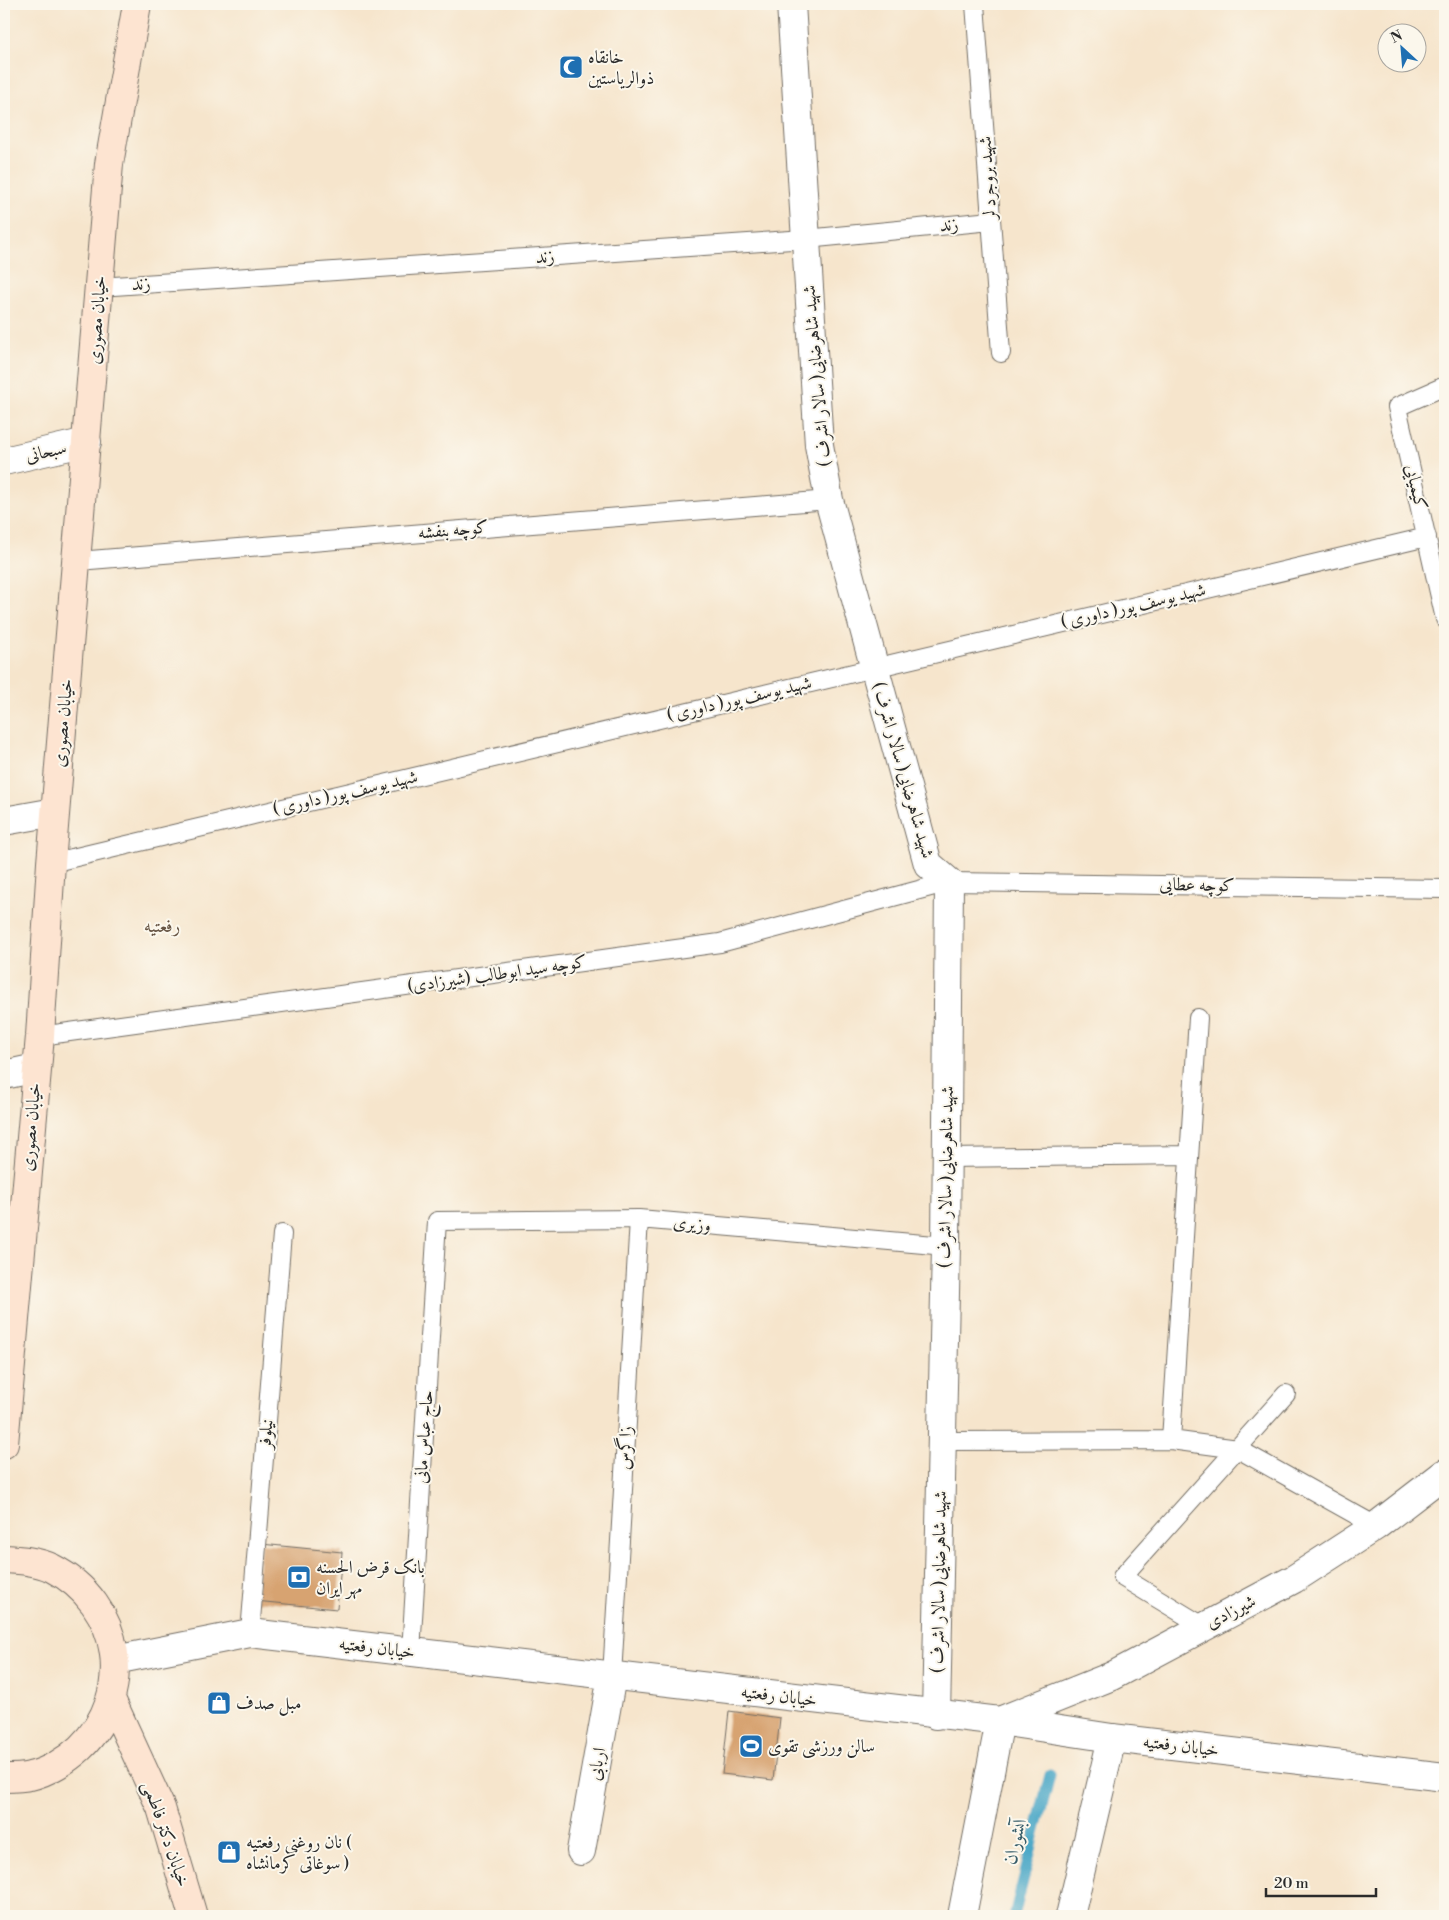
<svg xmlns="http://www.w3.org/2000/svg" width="1449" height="1920" viewBox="0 0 1449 1920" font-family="'Libre Bodoni',Amiri,serif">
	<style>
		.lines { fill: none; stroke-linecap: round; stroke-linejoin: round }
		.stream { stroke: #47a6c6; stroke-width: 11 }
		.building { fill: #d7a371 }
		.service-casing { stroke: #726c63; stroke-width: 20 }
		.minor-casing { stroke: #726c63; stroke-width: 30 }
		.tertiary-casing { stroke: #726c63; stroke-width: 30 }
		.secondary-casing { stroke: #726c63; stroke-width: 30 }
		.service { stroke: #fff; stroke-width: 18 }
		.minor { stroke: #fff; stroke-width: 28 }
		.tertiary { stroke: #fff; stroke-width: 28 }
		.secondary { stroke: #fde4d1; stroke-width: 28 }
		.labels { text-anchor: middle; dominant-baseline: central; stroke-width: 4; stroke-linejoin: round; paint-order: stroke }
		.poi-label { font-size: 18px; fill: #2b2b2b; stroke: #fbf7ec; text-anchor: start }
		.street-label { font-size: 18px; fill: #2b2b2b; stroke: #fbf7ec }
		.neighbourhood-label { font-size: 19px; fill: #675544; stroke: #fbf7ec }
		.water-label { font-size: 19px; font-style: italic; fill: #365c69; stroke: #fbf7ec }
	</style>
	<rect width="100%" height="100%" fill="#fbf7ec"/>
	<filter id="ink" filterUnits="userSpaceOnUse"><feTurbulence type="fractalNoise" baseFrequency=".02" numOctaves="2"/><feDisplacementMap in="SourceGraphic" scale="10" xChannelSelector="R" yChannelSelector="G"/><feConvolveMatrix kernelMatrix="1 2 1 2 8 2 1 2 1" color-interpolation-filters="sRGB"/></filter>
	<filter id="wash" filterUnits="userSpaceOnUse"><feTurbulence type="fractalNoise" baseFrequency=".0096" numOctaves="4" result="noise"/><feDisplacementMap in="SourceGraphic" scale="20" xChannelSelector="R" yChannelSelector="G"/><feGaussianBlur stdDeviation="1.12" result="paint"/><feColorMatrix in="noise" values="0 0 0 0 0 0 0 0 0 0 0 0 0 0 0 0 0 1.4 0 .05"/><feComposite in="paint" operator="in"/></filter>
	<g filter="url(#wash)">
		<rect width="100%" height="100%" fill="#f6e5cc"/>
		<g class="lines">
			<path class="stream" d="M1014,1916L1050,1775"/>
		</g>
		<g id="blocks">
			<path class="building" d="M261,1544L342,1552L337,1609L255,1601Z
				M729,1711L780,1718L773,1780L722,1774Z"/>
		</g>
	</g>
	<g filter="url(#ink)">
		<use href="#blocks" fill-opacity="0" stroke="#726c63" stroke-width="1"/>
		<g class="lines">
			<g class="service-casing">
				<path id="service" d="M975,4L1001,353
					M99,287L806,239L991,221
					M1445,386L1397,407L1445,619
					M78,561L829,500
					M51,863L1427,537
					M40,1036L720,943L949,882L1445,889
					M947,1158L1189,1155
					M1171,1440L1198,1018
					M943,1441L1171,1440L1238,1449L1376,1526
					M1203,1626L1122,1577L1286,1394
					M250,1633L282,1234
					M411,1652L437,1221L639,1219L946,1246
					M612,1676L639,1219"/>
			</g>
			<g class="minor-casing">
				<path id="minor" d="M791,4L819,445L829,500L928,864L949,882L946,1246L936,1715
					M4,461L87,442
					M4,821L55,812
					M581,1851L612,1676
					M962,1916L1000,1721
					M1070,1916L1112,1738"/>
			</g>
			<g class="tertiary-casing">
				<path id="tertiary" d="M4,1075L36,1068
					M115,1660L250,1633L1000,1721L1112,1738L1445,1777
					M1002,1720L1112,1676L1294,1579L1376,1526L1445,1473"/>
			</g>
			<g class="secondary-casing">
				<path id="secondary" d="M4,1444L40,1036L51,863L109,164L137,4
					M4,1559C20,1560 38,1561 52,1568C123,1604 136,1694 80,1748C67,1760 48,1772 30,1776C22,1778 12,1778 4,1778
					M111,1699L161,1808L193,1916"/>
			</g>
			<use href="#service" class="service"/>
			<use href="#minor" class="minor"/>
			<use href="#tertiary" class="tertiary"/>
			<use href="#secondary" class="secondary"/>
		</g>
	</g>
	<defs>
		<g id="mosque-square" transform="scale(1.25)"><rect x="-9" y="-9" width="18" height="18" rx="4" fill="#1f6fb2" stroke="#fbf7ec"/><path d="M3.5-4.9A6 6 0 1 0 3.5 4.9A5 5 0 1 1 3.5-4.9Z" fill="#fff"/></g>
		<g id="bank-square" transform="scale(1.25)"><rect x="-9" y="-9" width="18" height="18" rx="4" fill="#1f6fb2" stroke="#fbf7ec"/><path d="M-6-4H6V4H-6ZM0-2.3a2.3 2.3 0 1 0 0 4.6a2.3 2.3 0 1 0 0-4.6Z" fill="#fff"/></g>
		<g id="shop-square" transform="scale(1.25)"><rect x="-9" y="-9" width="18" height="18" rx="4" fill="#1f6fb2" stroke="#fbf7ec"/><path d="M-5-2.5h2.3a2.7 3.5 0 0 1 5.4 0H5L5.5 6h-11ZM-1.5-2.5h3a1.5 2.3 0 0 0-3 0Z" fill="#fff"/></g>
		<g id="stadium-square" transform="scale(1.25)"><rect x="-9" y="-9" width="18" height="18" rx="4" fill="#1f6fb2" stroke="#fbf7ec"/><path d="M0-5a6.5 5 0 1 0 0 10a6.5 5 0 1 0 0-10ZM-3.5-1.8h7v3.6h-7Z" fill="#fff"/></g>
	</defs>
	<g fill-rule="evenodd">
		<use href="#mosque-square" x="571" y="67"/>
		<use href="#bank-square" x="299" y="1577"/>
		<use href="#shop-square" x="219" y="1703"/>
		<use href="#stadium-square" x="751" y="1746"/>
		<use href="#shop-square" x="229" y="1852"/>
	</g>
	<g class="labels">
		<g class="poi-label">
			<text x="588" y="57">خانقاه<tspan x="588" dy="21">ذوالریاستین</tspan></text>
			<text x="316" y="1567">بانک قرض الحسنه<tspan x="316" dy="21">مهر ایران</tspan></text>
			<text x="236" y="1703">مبل صدف</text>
			<text x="768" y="1746">سالن ورزشی تقوی</text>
			<text x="246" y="1842">نان روغنی رفعتیه (<tspan x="246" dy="21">سوغاتی کرمانشاه )</tspan></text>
		</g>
		<g class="street-label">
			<text transform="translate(988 178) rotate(-94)">شهید بروجرد لر</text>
			<text transform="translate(949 225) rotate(-6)">زند</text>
			<text transform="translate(545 257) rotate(-4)">زند</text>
			<text transform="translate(141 284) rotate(-4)">زند</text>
			<text transform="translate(97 320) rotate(-86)">خیابان مصوری</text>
			<text transform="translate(817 376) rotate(-95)">شهید شاهرضایی( سالار اشرف )</text>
			<text transform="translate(46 452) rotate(-13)">سبحانی</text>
			<text transform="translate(1416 487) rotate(77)">کیمیایی</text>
			<text transform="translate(453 530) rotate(-5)">کوچه بنفشه</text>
			<text transform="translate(1133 606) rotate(-13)">شهید یوسف پور( داوری )</text>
			<text transform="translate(739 699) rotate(-13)">شهید یوسف پور( داوری )</text>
			<text transform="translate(63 723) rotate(-85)">خیابان مصوری</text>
			<text transform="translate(903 770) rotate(74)">شهید شاهرضایی( سالار اشرف )</text>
			<text transform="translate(345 793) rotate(-13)">شهید یوسف پور( داوری )</text>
			<text transform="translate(1197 885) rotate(1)">کوچه عطایی</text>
			<text transform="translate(497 974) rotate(-8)">کوچه سید ابوطالب (شیرزادی)</text>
			<text transform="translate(31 1127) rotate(-85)">خیابان مصوری</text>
			<text transform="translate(946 1177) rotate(-89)">شهید شاهرضایی( سالار اشرف )</text>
			<text transform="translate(692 1224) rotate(5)">وزیری</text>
			<text transform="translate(266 1434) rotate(-85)">نیلوفر</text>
			<text transform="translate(424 1437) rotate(-86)">حاج عباس مانی</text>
			<text transform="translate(625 1448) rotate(-87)">زاگرس</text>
			<text transform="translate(939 1582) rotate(-89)">شهید شاهرضایی( سالار اشرف )</text>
			<text transform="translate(1231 1612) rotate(-27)">شیرزادی</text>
			<text transform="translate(377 1648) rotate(7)">خیابان رفعتیه</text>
			<text transform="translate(779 1696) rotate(7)">خیابان رفعتیه</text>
			<text transform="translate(1181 1746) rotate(7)">خیابان رفعتیه</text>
			<text transform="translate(597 1764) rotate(-80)">اربابی</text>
			<text transform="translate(166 1834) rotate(71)">خیابان دکتر فاطمی</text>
		</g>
		<g class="neighbourhood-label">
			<text x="162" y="926">رفعتیه</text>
		</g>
		<g class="water-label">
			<text transform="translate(1015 1841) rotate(-76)">آبشوران</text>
		</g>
	</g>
	<rect width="1449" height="1920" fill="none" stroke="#fbf7ec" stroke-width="20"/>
	<g transform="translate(1402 48) rotate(334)"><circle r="24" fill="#fbf7ec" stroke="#a8a59f"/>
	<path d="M0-4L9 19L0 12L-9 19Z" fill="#1f6fb2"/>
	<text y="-8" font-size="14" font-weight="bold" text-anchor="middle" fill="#2b2b2b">N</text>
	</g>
	<path d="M1266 1888v8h110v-8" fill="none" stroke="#2b2b2b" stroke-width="2.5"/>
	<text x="1274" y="1888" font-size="15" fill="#2b2b2b" stroke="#fbf7ec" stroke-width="4" paint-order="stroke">20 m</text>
</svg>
